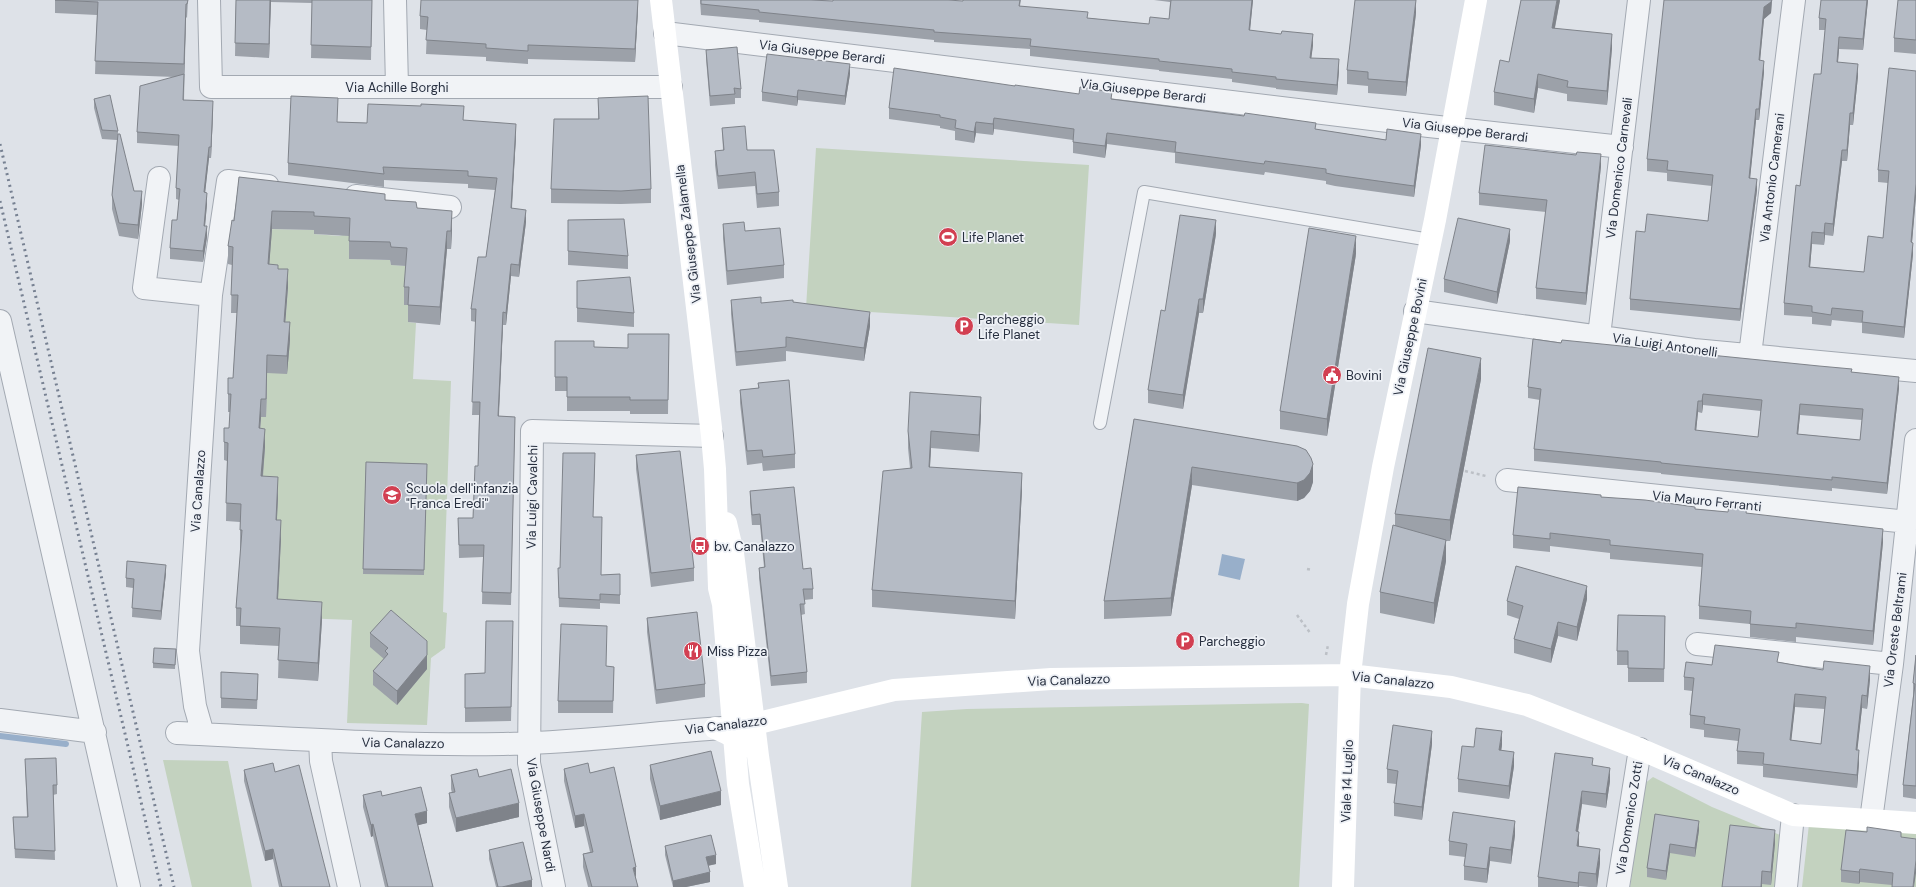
<svg xmlns="http://www.w3.org/2000/svg" width="1916" height="887" viewBox="0 0 1916 887" font-family="'DM Sans',sans-serif">
	<style>
		.green { fill: #c3d2bf }
		.water { fill: #98afca }
		.lines { fill: none; stroke-linecap: round; stroke-linejoin: round }
		.stream { stroke: #98afca; stroke-width: 6 }
		.lane-casing { stroke: #a3a9b2; stroke-width: 14 }
		.street-casing { stroke: #a3a9b2; stroke-width: 24 }
		.path { stroke: #bcc0c6; stroke-width: 2.5; stroke-dasharray: 3 3; stroke-linecap: butt }
		.lane { stroke: #f1f3f6; stroke-width: 12 }
		.street { stroke: #f1f3f6; stroke-width: 22 }
		.secondary { stroke: #fff; stroke-width: 22 }
		.rail { stroke: #778192; stroke-width: 3; stroke-dasharray: 2 4; stroke-linecap: butt }
		.wall { fill: #9ca1a9; fill-rule: evenodd }
		.shaded-wall { fill: #7f838a }
		.building { fill: #b5bbc5; stroke: #7f838a; fill-rule: evenodd }
		.labels { text-anchor: middle; dominant-baseline: central; stroke-width: 3.5; stroke-linejoin: round; paint-order: stroke }
		.street-label { font-size: 13px; fill: #272f3f; stroke: #eef1f6 }
		.poi-label { font-size: 13px; fill: #272f3f; stroke: #eef1f6; text-anchor: start }
	</style>
	<rect width="100%" height="100%" fill="#dee2e8"/>
	<path class="green" d="M816,148L1089,165L1079,325L806,308Z
		M267,229L314,230V234L339,236L350,233L349,259L390,260L391,265L411,266L408,322L416,323L413,379L451,381L443,612L447,613L445,648L431,658L427,725L347,723L352,620L277,617L278,595L274,594L279,567L281,538L262,479L265,447L259,446L261,417H266L267,390L263,373L284,340L288,287L263,282Z
		M1302,703L1309,704L1299,887H911L922,712L967,709Z
		M163,760L228,761L252,887H192Z
		M1653,777L1712,807L1780,835L1775,887H1630L1644,784Z
		M1809,824L1916,832V887H1802Z"/>
	<path class="water" d="M1222,554L1245,559L1240,580L1218,575Z"/>
	<g class="lines">
		<path class="stream" d="M0,736L66,744"/>
		<g class="lane-casing">
			<path id="lane" d="M1100,423L1144,192L1430,240"/>
		</g>
		<g class="street-casing">
			<path id="street" d="M209,0L211,87H671
				M395,0L397,87
				M665,33L1429,126L1622,147
				M159,178L144,288L211,295
				M356,196L450,207
				M1415,311L1694,350L1916,371
				M0,321L129,887
				M1599,336L1639,0
				M1750,355L1794,0
				M1507,480L1908,522
				M1697,644L1892,664
				M0,720L95,732
				M177,733C286,738 394,746 503,744C580,743 657,732 735,727
				M203,734L195,706L188,651L211,295L228,181L268,186
				M320,740L321,761L349,887
				M1871,820L1892,664L1916,440
				M554,887L529,763L532,431L712,436
				M1618,887L1640,749
				M1786,887L1793,815"/>
		</g>
		<path class="path" d="M1465,471L1486,476
			M1307,569L1312,570
			M1297,615L1311,634
			M1326,655L1328,645"/>
		<use href="#lane" class="lane"/>
		<use href="#street" class="street"/>
		<path class="secondary" d="M661,0L712,436L715,469L719,588L723,604L738,784L755,887
			M726,523L733,553L758,756L777,887
			M754,724L894,690L1051,679L1350,675L1451,687L1527,705L1640,749L1793,815L1916,823
			M715,728C724,732 738,737 743,747
			M1343,887L1350,675L1358,604L1383,467L1435,220L1476,0"/>
		<path class="rail" d="M0,144L174,887
			M0,201L161,887"/>
	</g>
	<path class="wall" d="M55,0H188L187,18L186,17L184,100L213,112L211,158H209L205,192L207,204L205,226L207,237L203,262L170,259V248L177,220L179,200L176,199V188L179,146L137,143V132L175,77L95,74L97,15L55,13Z
		M236,0H372L371,60L311,58L312,3L271,2L269,58L235,56Z
		M700,0H811L833,1H963V0H1021L1020,6L1088,18L1149,24L1169,19L1170,2L1154,0H1253L1250,30L1313,45L1311,58L1339,70L1337,95L1276,89V88L1232,82V79L1159,71V70L1030,56V49L934,42V40L759,22V20L701,15Z
		M1560,0L1555,28L1612,48L1607,105L1567,101V94L1538,88L1534,113L1494,105V92L1509,62Z
		M1772,0L1771,13L1764,19L1760,60L1764,72L1759,120H1756L1750,178L1757,190L1740,321L1630,310V299L1645,232L1708,221L1712,186L1667,181V173L1647,171V159Z
		M1868,0L1863,50L1839,49L1838,62L1858,76L1853,125H1850L1847,161H1842L1833,236L1825,235L1824,245L1812,244L1810,267L1864,272L1883,238L1888,183L1878,182V170L1916,71V196L1912,242L1913,254L1904,338L1862,333V323L1832,320L1831,326L1812,324V317L1784,315V303L1800,186L1821,74L1825,30H1819V18Z
		M1916,0V54L1894,52V38Z
		M638,9L635,62L528,59V64L486,61V57L426,54L427,30L420,29V16Z
		M1416,13L1406,96L1368,93V86L1347,84V70Z
		M706,50L741,89V98H735V104L710,106L706,59Z
		M850,74L845,105L798,100L797,106L762,101V92Z
		M1015,86L1112,99L1421,145L1414,197L1335,186L1326,184V181L1265,172L1264,175L1175,163V153L1107,144L1105,158L1073,153V140L994,129L993,135L976,133L974,143L955,140V131L940,128V126L889,119V108Z
		M598,98L651,189V203L621,204L551,203V189L598,119Z
		M94,99L118,131V134L134,191L142,204L138,239L119,236L112,209V195L117,140L102,139L94,108Z
		M464,120L516,136L512,208L526,222L519,277L511,276L506,325H503L499,416L515,417L511,605L482,604L483,557L459,558L458,518H473L478,466L479,415H472L476,322L471,321V309L486,257L495,190L468,188V184L384,180V187L288,175V163L337,122L367,123Z
		M722,128L747,150L779,192V206L757,208L755,186L718,189L715,165V151L723,150Z
		M1601,166L1586,305L1536,299V288L1546,212L1479,205V193Z
		M239,177L385,200L417,208L452,229L451,249H447L440,325L408,322V305H404V287L406,266L391,265L390,260L349,259V236L314,234V230L272,229L269,265L278,269L288,287L285,322L290,340L287,374L267,373L266,417H261L260,428L265,447L263,477L278,495L277,520L281,538L278,600L322,620L318,681L278,678L279,646L240,644V626H236V608L241,548H240V522L226,521L227,461L224,460V428H229L230,412H228V394L233,378L237,313H231L232,265L228,264V246L234,221Z
		M568,220L628,256V269L568,265Z
		M723,224L745,231L784,265V278L727,285L723,238Z
		M1216,234L1203,313H1199L1183,409L1148,403V390L1165,311Z
		M1510,241L1497,304L1444,292V279Z
		M1356,254L1327,436L1280,429V411Z
		M577,281L634,313V327L577,322Z
		M731,300L761,303L793,302L870,326L864,361L786,351V361L736,366L731,314Z
		M669,334L668,414H630V411H567V391H555V341L594,347L628,348Z
		M1561,343L1852,372L1899,388L1887,494L1832,488V491L1661,474V473L1534,461V449L1540,400L1528,398V387ZM1703,405L1761,411L1758,437L1696,431L1698,412L1702,413ZM1800,415L1862,420L1860,440L1798,434Z
		M1481,379L1450,541H1446V561L1434,624L1380,613V592L1395,526V514Z
		M758,383L795,454V468L763,471L762,463L747,465L740,403V390L758,388Z
		M981,414L979,452L931,448L930,467L1022,490L1015,619L872,607V590L910,468L908,448V431Z
		M1134,419L1313,482L1310,491L1304,498L1297,501L1192,485L1171,616L1104,619V601Z
		M636,455L694,568V581L651,587L636,469Z
		M366,462L427,464L424,575L363,574Z
		M595,463L593,517L601,575L620,574V604L600,603V609L559,607L558,577L560,568Z
		M750,491L803,569L813,589V599L804,600L805,614L801,615L807,672V683L771,686L759,578V568L764,567L760,525H752L750,502Z
		M1601,497L1695,509L1728,512L1747,513L1883,542L1873,645L1796,637V642L1750,637V624L1699,619V606L1702,567L1610,559V553L1550,546V552L1513,548V535Z
		M166,573L161,620L132,617L133,588L126,587V578Z
		M1587,599L1577,641L1558,636L1551,663L1514,653V639L1519,619L1507,615V601Z
		M1665,616L1664,682H1628V665H1617V651Z
		M647,618L705,684V697L656,704L647,632Z
		M370,633L427,669L397,705L373,685V671L384,659L370,647Z
		M513,635L511,721L465,722V674L485,673Z
		M176,649L175,669L153,668V663Z
		M1916,655V799L1903,797V785L1913,696V683Z
		M1779,662L1870,679L1867,709L1862,708L1857,750L1859,763L1857,788L1763,777V766L1737,764V751L1738,741L1704,737V730L1690,728V715L1692,691L1684,690V677L1712,665ZM1795,707L1825,709L1821,744L1791,740Z
		M607,666L614,667L613,713H558V701Z
		M221,672L258,683L257,709L221,708Z
		M1432,744L1422,820L1394,816V803L1396,784L1387,783V769Z
		M1502,745L1501,751L1514,766L1509,799L1458,792V779Z
		M25,759L57,785V794L53,795L55,860L15,858L13,817H27Z
		M650,765L721,805L660,820L650,779Z
		M1593,765L1610,781L1606,808L1582,804L1578,832L1579,846L1600,863L1597,887H1589L1579,886V887H1538V877Z
		M564,769L590,773L636,879L638,887H588L583,867V854L590,852L584,826L575,828L564,781Z
		M244,770L275,772L330,887H279L273,859L265,861L244,781Z
		M451,775L479,777L519,817L456,832L449,807V793H452L451,789Z
		M363,795L382,796L427,823L418,825L433,887H385L373,836L371,837L363,807Z
		M1655,814L1699,830L1695,857L1670,853L1666,880L1647,877V868Z
		M1515,835L1511,864L1490,861L1487,883L1464,880V866L1465,857L1449,855V841Z
		M1901,837L1892,885L1860,882L1859,884L1841,882V870Z
		M1775,843L1771,885L1762,884V887H1722Z
		M665,846L716,864L708,866L710,882L686,887H673L665,855Z
		M489,850L532,887H496L489,859Z"/>
	<path class="shaded-wall" d="M270,0H271L269,58V44Z
		M638,0V9L635,62V49Z
		M1252,0H1253L1249,40V30Z
		M1416,0V13L1406,96V82Z
		M1557,0H1560L1552,42V28Z
		M1772,0L1771,13L1764,19L1759,72V60L1764,7Z
		M1867,0H1868L1863,50V39Z
		M186,4V17L184,77V64Z
		M1313,34V45L1310,69V58Z
		M1612,34V48L1607,105V91Z
		M1839,37V49L1837,74V62Z
		M1339,59V70L1337,95V85Z
		M1764,61V72L1759,120V109Z
		M850,64V74L845,105V96Z
		M1858,64V76L1853,125V113Z
		M1538,74V88L1534,113V99Z
		M798,90V100L797,106V97Z
		M213,101V112L211,158V147Z
		M1756,109V120L1749,189V178Z
		M1850,113V125L1847,161V150Z
		M994,118V129L993,135V124Z
		M976,122V133L974,143V132Z
		M516,124V136L511,220V208Z
		M1107,133V144L1105,158V146Z
		M1421,134V145L1414,197V186Z
		M209,147V158L204,203V192Z
		M1842,150V161L1833,236V224Z
		M1601,154V166L1586,305V293Z
		M1757,179V190L1740,321V309Z
		M1916,184V196L1911,254V242Z
		M142,191V204L138,239V225Z
		M207,193V204L204,237V226Z
		M526,210V222L519,277V265Z
		M272,211V229L268,282V264Z
		M452,211V229L451,249V231Z
		M1216,220V234L1203,313V299Z
		M1825,223V235L1824,245V233Z
		M207,226V237L203,262V251Z
		M1510,229V241L1497,304V292Z
		M447,231V249L440,325V307Z
		M1812,232V244L1809,279V267Z
		M1356,236V254L1327,436V419Z
		M1913,243V254L1904,338V327Z
		M511,264V276L506,325V313Z
		M288,269V287L284,340V322Z
		M1199,299V313L1183,409V395Z
		M503,312V325L498,429V416Z
		M870,312V326L864,361V348Z
		M290,322V340L287,374V356Z
		M267,355V373L266,417V399Z
		M1481,358V379L1450,541V520Z
		M1899,377V388L1887,494V483Z
		M1703,394V405L1702,413V401Z
		M981,397V414L979,452V435Z
		M261,399V417L259,446V428Z
		M1698,401V412L1695,442V430Z
		M1800,404V415L1797,445V434Z
		M265,429V447L261,494V476Z
		M931,431V448L929,484V467Z
		M1313,464V482L1310,491L1304,498L1297,501V483Z
		M1192,467V485L1171,616V598Z
		M1022,473V490L1015,619V601Z
		M278,477V495L276,538V520Z
		M281,520V538L277,617V599Z
		M1883,529V542L1873,645V631Z
		M1446,540V561L1434,624V603Z
		M166,565V573L161,620V611Z
		M1587,586V599L1577,641V627Z
		M322,602V620L318,681V663Z
		M1558,622V636L1551,663V649Z
		M427,655V669L397,705V691Z
		M1870,666V679L1867,709V696Z
		M1795,694V707L1790,753V740Z
		M1862,695V708L1856,763V750Z
		M1432,731V744L1422,820V807Z
		M1502,731V745L1499,764V750Z
		M1859,750V763L1857,788V775Z
		M1514,752V766L1509,799V786Z
		M1610,768V781L1606,808V794Z
		M721,791V805L660,820V806Z
		M1582,791V804L1576,845V831Z
		M519,803V817L456,832V818Z
		M427,811V823L415,826V814Z
		M584,814V826L575,828V816Z
		M1515,821V835L1511,864V850Z
		M1699,821V830L1695,857V848Z
		M373,824V836L371,837V825Z
		M1775,830V843L1771,885V872Z
		M1579,832V845L1577,860V846Z
		M1670,844V853L1666,880V871Z
		M1490,847V861L1487,883V869Z
		M273,849V859L265,861V851Z
		M1600,849V863L1597,887L1596,874Z
		M716,855V864L706,866V857Z
		M1916,860V873L1914,887H1913Z
		M636,867V879L633,868Z
		M1860,869V882L1859,884V872Z
		M1762,871V887H1761Z
		M710,872V882L686,887H673V881Z
		M1579,872V887H1578Z
		M532,880V887H502Z"/>
	<path class="building" d="M55,0H188L187,4H186L184,64L95,61L98,2Z
		M236,0H270L269,44L235,43Z
		M312,0H372L371,47L311,45Z
		M421,0H638L635,49L528,45V51L486,48V44L426,40L428,17L420,16Z
		M701,0H811L833,1V0H948L963,1V0H1020L1019,6L1088,12L1087,18L1149,24L1150,17L1169,19L1171,0H1252L1249,30L1281,34L1282,31L1313,34L1310,58L1339,59L1337,85L1276,79V77L1232,72V69L1159,61V59L1030,46L1031,39L934,32V30L759,12V10L701,4Z
		M1355,0H1416L1406,82L1368,79V72L1347,70Z
		M1521,0H1557L1552,28L1612,34L1607,91L1567,87L1568,81L1538,74L1534,99L1494,92L1500,60L1509,62Z
		M1664,0H1772L1771,2L1764,7L1759,60L1764,61L1759,109H1756L1749,178L1757,179L1740,309L1630,299L1636,231L1645,232L1647,214L1708,221L1713,175L1667,170L1668,161L1647,159Z
		M1821,0H1867L1863,39L1839,37L1837,62L1858,64L1853,113H1850L1847,150H1842L1833,224L1825,223L1824,233L1812,232L1809,267L1864,272L1868,236L1883,238L1889,171L1878,170L1889,68L1916,71V184L1911,242L1913,243L1904,327L1862,322L1863,311L1832,308L1831,315L1812,312V306L1784,303L1796,185L1800,186L1814,74H1821L1826,19L1819,18Z
		M1898,0H1916V40L1894,38Z
		M737,47L741,89L734,88L735,94L710,96L706,50Z
		M767,54L850,64L845,96L798,90L797,97L762,92Z
		M894,68L1015,86V85L1079,94L1080,87L1112,92L1111,99L1244,116L1245,113L1316,123L1315,129L1386,140L1387,129L1421,134L1414,186L1335,175L1326,173V169L1265,161L1264,164L1175,152L1176,142L1107,133L1105,146L1073,142L1074,129L994,118L993,124L976,122L974,132L955,128L956,120L940,117V115L889,108Z
		M184,74L183,100L213,101L211,147H209L204,192L207,193L204,226H207L203,251L170,248L172,220H177L180,189L176,188L179,135L137,132L140,86Z
		M110,95L118,131L102,130L94,99Z
		M291,96L338,98L337,122L367,123L368,104L421,106V104L464,106L463,120L516,124L511,208L526,210L519,265L511,264L506,313L503,312L498,416L515,417L511,593L482,592L484,545H459L458,518H473L475,466H478L480,402H472L476,309H471L478,257H486L497,178L468,176V171L383,167L384,174L288,163Z
		M648,96L651,189L621,191L551,189L554,119H599L598,98Z
		M745,126L747,150H774L779,192L757,194L755,172L718,176L715,151L724,150L722,128Z
		M118,134H120L134,191H142L138,225L119,223L112,195Z
		M1485,145L1576,155L1577,152L1601,154L1586,293L1536,288L1547,200L1479,193Z
		M239,177L385,194V200L416,202L417,208L452,211L451,231H447L440,307L408,305L409,287H404L407,248L391,247L390,242L349,241L350,218L314,216V212L272,211L268,264L278,265V269H288L284,322H290L287,356L267,355L266,399H261L259,428L265,429L261,476L278,477L276,520H281L277,599L322,602L318,663L278,660L280,628L240,626L241,608H236L242,530H240L241,504L226,503L228,443L224,442V428H229L231,394H228V378H233L238,295H231L233,247L228,246L232,220L234,221Z
		M1180,215L1216,220L1203,299H1199L1183,395L1148,390L1161,310L1165,311Z
		M1458,218L1510,229L1497,292L1444,279Z
		M624,219L628,256L568,251V220Z
		M744,222L745,231L780,228L784,265L727,271L723,224Z
		M1309,228L1356,236L1327,419L1280,411Z
		M630,277L634,313L577,308V281Z
		M761,297V303L793,300V302L870,312L864,348L786,337V347L736,352L731,300Z
		M628,334H669L668,400H630V397H567V377H555V341H594V347L628,348Z
		M1533,339L1561,343L1562,340L1819,366L1852,369L1851,372L1899,377L1887,483L1832,477V480L1661,463V462L1534,449L1541,389L1528,387ZM1703,394L1762,400L1758,437L1695,430L1698,401H1702ZM1800,404L1863,409L1860,440L1797,434Z
		M1428,348L1481,358L1450,520L1395,514Z
		M789,380L795,454L763,457L762,450L747,451L740,390L759,388L758,383Z
		M910,392L981,397L979,435L931,431L929,467L1022,473L1015,601L872,590L883,471L912,468L908,431Z
		M1134,419L1297,446L1306,450L1311,458L1313,464L1310,473L1304,480L1297,483L1192,467L1171,598L1104,601Z
		M680,451L694,568L651,573L636,455Z
		M563,453H595L593,517H602L601,575L620,574V595L600,594V600L559,598L558,568H560Z
		M366,462L427,464L424,570L363,569Z
		M794,487L803,569L811,568L813,589H803L805,604H800L807,672L771,676L759,568L765,567L760,514L752,515L750,491Z
		M1518,487L1601,495V497L1645,500L1695,507V509L1728,512L1729,506L1747,508L1746,513L1883,529L1873,631L1796,623V628L1750,624L1751,611L1699,606L1703,554L1610,545V540L1550,533V539L1513,535Z
		M1393,525L1446,540L1434,603L1380,592Z
		M127,561L166,565L161,611L132,608L134,579L126,578Z
		M1516,566L1587,586L1577,627L1558,622L1551,649L1514,639L1523,606L1507,601Z
		M391,610L427,641V655L397,691L373,671L388,654L385,651L388,648L370,633Z
		M697,612L705,684L656,690L647,618Z
		M1618,615L1665,616L1664,669L1628,668V651H1617Z
		M486,621H513L511,707L465,708V674L485,673Z
		M561,624L607,626L606,666L614,667L613,701H558Z
		M1715,645L1779,652L1777,662L1823,670L1824,661L1870,666L1867,696L1862,695L1856,750H1859L1857,775L1763,764L1764,753L1737,751L1740,729L1704,724L1705,717L1690,715L1694,678L1684,677L1686,662L1712,665ZM1795,694L1826,697L1821,744L1790,740Z
		M154,648L176,649L175,665L153,663Z
		M1916,655V786L1903,785L1915,684L1913,683Z
		M221,672L258,674L257,700L221,698Z
		M1393,725L1432,731L1422,807L1394,803L1398,771L1387,769Z
		M1476,728L1502,731L1499,750L1514,752L1509,786L1458,779L1462,746L1474,747Z
		M711,751L721,791L660,806L650,765Z
		M1555,753L1593,758L1592,765L1610,768L1606,794L1582,791L1576,831L1579,832L1577,846L1600,849L1596,874L1579,872L1578,883L1538,877Z
		M56,758L57,785H53L55,851L15,849L13,817H28L25,759Z
		M273,763L275,772L299,765L330,887H282L273,849L265,851L244,770Z
		M588,763L590,773L614,767L636,867L633,868L638,887H592L583,854L593,852L584,814L575,816L564,769Z
		M477,769L479,777L511,769L519,803L456,818L449,793L455,792L451,775Z
		M421,787L427,811L415,814L433,887H388L373,824L371,825L363,795L381,791L382,796Z
		M1453,812L1515,821L1511,850L1490,847L1487,869L1464,866L1467,844L1449,841Z
		M1655,814L1699,821L1695,848L1670,844L1666,871L1647,868Z
		M1730,825L1775,830L1771,872L1762,871L1761,887H1722Z
		M1867,827L1901,832V837L1916,839V860L1913,887H1892L1893,873L1860,869L1859,872L1841,870L1846,830L1867,832Z
		M711,835L716,855L706,857L710,872L673,881L665,846Z
		M523,842L532,880L502,887H498L489,850Z"/>
	<defs>
		<g id="stadium-disc" transform="scale(1)"><circle r="9.5" fill="#d23f51" stroke="#eef1f6"/><path d="M0-5a6.5 5 0 1 0 0 10a6.5 5 0 1 0 0-10ZM-3.5-1.8h7v3.6h-7Z" fill="#fff"/></g>
		<g id="parking-disc" transform="scale(1)"><circle r="9.5" fill="#d23f51" stroke="#eef1f6"/><path d="M-3.5-5.5H1a3.5 3.5 0 0 1 0 7H-1V5.5H-3.5ZM-1-3.4V-.6H.8a1.4 1.4 0 0 0 0-2.8Z" fill="#fff"/></g>
		<g id="civic-disc" transform="scale(1)"><circle r="9.5" fill="#d23f51" stroke="#eef1f6"/><path d="M-.6-6.5H3V-4.5H.6V-3L4-1V1h2V6H-6V1h2V-1L-.6-3ZM-1.2 2.5V6h2.4V2.5Z" fill="#fff"/></g>
		<g id="school-disc" transform="scale(1)"><circle r="9.5" fill="#d23f51" stroke="#eef1f6"/><path d="M0-5L7-2L0 1L-7-2ZM-4 1L0 2.5L4 1V4Q0 6-4 4Z" fill="#fff"/></g>
		<g id="bus-disc" transform="scale(1)"><circle r="9.5" fill="#d23f51" stroke="#eef1f6"/><path d="M-5-6H5V4H4V6H2V4H-2V6H-4V4H-5ZM-3.5-4V0h7V-4ZM-3.5 1.2v1.5H-2V1.2ZM2 1.2v1.5H3.5V1.2Z" fill="#fff"/></g>
		<g id="restaurant-disc" transform="scale(1)"><circle r="9.5" fill="#d23f51" stroke="#eef1f6"/><path d="M-5-6h1v4h1v-4h1v4h1v-4h1v5L-1.5 .5V6h-2V.5L-5-1ZM5-6V6H3V1.5H1.5Q1.5-4 5-6Z" fill="#fff"/></g>
	</defs>
	<g fill-rule="evenodd">
		<use href="#stadium-disc" x="948" y="237"/>
		<use href="#parking-disc" x="964" y="326"/>
		<use href="#civic-disc" x="1332" y="375"/>
		<use href="#school-disc" x="392" y="495"/>
		<use href="#bus-disc" x="700" y="546"/>
		<use href="#parking-disc" x="1185" y="641"/>
		<use href="#restaurant-disc" x="693" y="651"/>
	</g>
	<g class="labels">
		<g class="street-label">
			<text transform="translate(822 52) rotate(7)">Via Giuseppe Berardi</text>
			<text x="397" y="87">Via Achille Borghi</text>
			<text transform="translate(1143 91) rotate(7)">Via Giuseppe Berardi</text>
			<text transform="translate(1465 130) rotate(7)">Via Giuseppe Berardi</text>
			<text transform="translate(1619 168) rotate(-83)">Via Domenico Carnevali</text>
			<text transform="translate(1772 178) rotate(-83)">Via Antonio Camerani</text>
			<text transform="translate(688 234) rotate(-97)">Via Giuseppe Zalamella</text>
			<text transform="translate(1410 337) rotate(-78)">Via Giuseppe Bovini</text>
			<text transform="translate(1665 345) rotate(8)">Via Luigi Antonelli</text>
			<text transform="translate(198 491) rotate(-86)">Via Canalazzo</text>
			<text transform="translate(532 497) rotate(-89)">Via Luigi Cavalchi</text>
			<text transform="translate(1707 501) rotate(6)">Via Mauro Ferranti</text>
			<text transform="translate(1895 630) rotate(-83)">Via Oreste Beltrami</text>
			<text transform="translate(1069 680) rotate(-2)">Via Canalazzo</text>
			<text transform="translate(1393 680) rotate(6)">Via Canalazzo</text>
			<text transform="translate(726 725) rotate(-7)">Via Canalazzo</text>
			<text transform="translate(403 743) rotate(1)">Via Canalazzo</text>
			<text transform="translate(1701 775) rotate(23)">Via Canalazzo</text>
			<text transform="translate(1347 781) rotate(-88)">Viale 14 Luglio</text>
			<text transform="translate(541 815) rotate(80)">Via Giuseppe Nardi</text>
			<text transform="translate(1629 818) rotate(-81)">Via Domenico Zotti</text>
		</g>
		<g class="poi-label">
			<text x="962" y="237">Life Planet</text>
			<text x="978" y="319">Parcheggio<tspan x="978" dy="15">Life Planet</tspan></text>
			<text x="1346" y="375">Bovini</text>
			<text x="406" y="488">Scuola dell'infanzia<tspan x="406" dy="15">"Franca Eredi"</tspan></text>
			<text x="714" y="546">bv. Canalazzo</text>
			<text x="1199" y="641">Parcheggio</text>
			<text x="707" y="651">Miss Pizza</text>
		</g>
	</g>
</svg>
